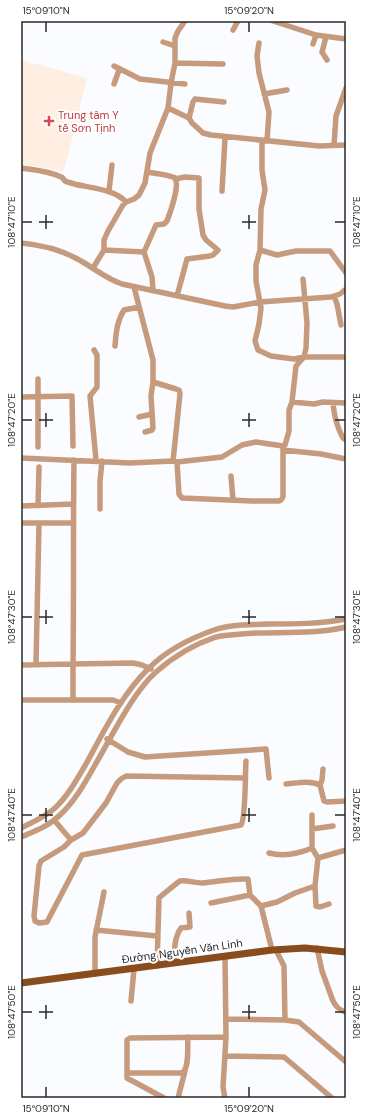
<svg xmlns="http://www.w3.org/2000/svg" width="367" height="1119" viewBox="0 0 367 1119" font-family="'DM Sans',sans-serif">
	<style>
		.medical { fill: #feefe2 }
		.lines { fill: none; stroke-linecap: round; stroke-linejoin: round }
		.minor { stroke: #c69b7d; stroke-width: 5.5 }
		.major { stroke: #894d1d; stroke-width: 7 }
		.ticks { fill: none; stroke: #28292b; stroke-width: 1.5 }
		.health-dot { fill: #e0444e; stroke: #fff; stroke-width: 1.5 }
		.labels { text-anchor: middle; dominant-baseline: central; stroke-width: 4; stroke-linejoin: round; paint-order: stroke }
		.health-label { font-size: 11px; fill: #be3a42; stroke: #fff; text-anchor: start }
		.street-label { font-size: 11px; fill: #28292b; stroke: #fff }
		.neatline { fill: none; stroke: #28292b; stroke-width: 1.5 }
		.ticks-label { font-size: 10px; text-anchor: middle; fill: #28292b }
	</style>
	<rect width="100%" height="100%" fill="#fafcff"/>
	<path class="medical" d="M21,60L87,78L64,171L21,164Z"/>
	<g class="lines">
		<path class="minor" d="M273,21L316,35L346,39
			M233,30L238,21
			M326,37L322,52L327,60
			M163,42L175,46
			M259,43L257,56L259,73L269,112L267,141
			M313,44L316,35
			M175,63L223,64
			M114,66L140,79L185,84
			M114,84L119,70
			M264,94L287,90
			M168,108L189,118L192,123L203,133L211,135L319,146L346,145
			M189,118L193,102L195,99L224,102
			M262,141V170L265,190L261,209L260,250L256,265V281L261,308L259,324L255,341L258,350L271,356L294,359L304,357H346
			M334,145L336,116L346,88
			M21,168C34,170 49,171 61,177C63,177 63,179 65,181C67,182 71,183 74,184C90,188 115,189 126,202
			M147,172C153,173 171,175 175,178C180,185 170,213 167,221L164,224L156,225L144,252L152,277L153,290
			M175,179L185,177L199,178V209L203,235L206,240L218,250L213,255L210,256L187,259L177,296
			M109,191L112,165
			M222,191L225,138
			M21,243C42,245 63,250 81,261C95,269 107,279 122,284L225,306L233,307L260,302L331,297L340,294L346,289
			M104,250L144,252
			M260,250L277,255L296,251H330L346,273
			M93,268L104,250V240L108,231L123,205L126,202L134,199L139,195L145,183L150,153L168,108L171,83L175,63V38L178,31L185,21
			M134,287L153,360V382L176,389L179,390L180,394L173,461
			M334,296L337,304L341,325
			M115,346C116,333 117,321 124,310L139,307
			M94,350L97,355V387L90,396L96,460
			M21,397L72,396L73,446
			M292,402L314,404L323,402L346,403
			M333,403C334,416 337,427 343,438L346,440
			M139,417L152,414
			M145,432L152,430L153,428L151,396L153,382
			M38,447V379
			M283,450L321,454L346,459
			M21,458L130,463L173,461L177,462L222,457L242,445L256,442L283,446L285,445L289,431V410L292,402L296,366L304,357L306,348L307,323L303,279
			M74,460C73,528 74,596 73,664L133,663L142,665L151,669
			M177,462L179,494L182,498L252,501H279L281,500L283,497V446
			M231,476L233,500
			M21,506L73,504
			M38,506L39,467
			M100,509V481L102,461
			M21,523H73
			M36,664L39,523
			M21,665L73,664V700H21
			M73,700H113L121,703
			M107,739L128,752L145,757L266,749L269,778
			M245,778L126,776L121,779L117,783L106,803L83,833L71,840L64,847L41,861L39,866L34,916L35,921L39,923L47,922L82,855L241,825C246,818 245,773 246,761
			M286,784C297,783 310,780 320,785L324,801L327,802L346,801
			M320,785L322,780L323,769
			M54,820L71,840
			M21,828C33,822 45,817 55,808C68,796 77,779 86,764C104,731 122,694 149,668C166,651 191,638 214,630C230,624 250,625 268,624C294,624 320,624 346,619
			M312,829L333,826
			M21,837C35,831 49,826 60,815C75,801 85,783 95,765C111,738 133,692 156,672C173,657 195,644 216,637C228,634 243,634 255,633C286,632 316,634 346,627
			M269,853C284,857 298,854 312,848
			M318,858L346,850
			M315,886L316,906L320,907L329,904
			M211,903L250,895
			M261,906L277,902L295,893L315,886L318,858L312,848V815
			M96,930L157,936
			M317,948L322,971L333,1001C336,1007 339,1010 346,1012
			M175,963C174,952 174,937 181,928L190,927L189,913
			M157,966L159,898C161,896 178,882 180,881C187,880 195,883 202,883C217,882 232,878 248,879L250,895L261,906L272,950
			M95,973V937L104,892
			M131,1001L134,969
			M226,1019L285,1020L284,966L276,950
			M285,1020L299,1022L346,1062
			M225,1056L284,1057L332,1098
			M127,1073H182C190,1068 187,1046 188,1037
			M164,1098L127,1078V1040L130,1038L226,1037
			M178,1098L185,1071
			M225,1098L223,1087L226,1037L225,956"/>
		<path class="major" d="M21,983L272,950L305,948L346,952"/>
	</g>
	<path class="ticks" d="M46,22V32M249,22V32M46,215V229M249,215V229M22,222H32M39,222H53M242,222H256M335,222H345M46,413V427M249,413V427M22,420H32M39,420H53M242,420H256M335,420H345M46,610V624M249,610V624M22,617H32M39,617H53M242,617H256M335,617H345M46,808V822M249,808V822M22,815H32M39,815H53M242,815H256M335,815H345M46,1005V1019M249,1005V1019M22,1012H32M39,1012H53M242,1012H256M335,1012H345M46,1087V1097M249,1087V1097"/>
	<path class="health-dot" d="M47 115h4v4h4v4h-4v4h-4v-4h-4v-4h4z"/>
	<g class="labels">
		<g class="health-label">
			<text x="58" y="115">Trung tâm Y<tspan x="58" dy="13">tế Sơn Tịnh</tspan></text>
		</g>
		<g class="street-label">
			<text transform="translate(182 951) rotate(-8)">Đường Nguyễn Văn Linh</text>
		</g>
	</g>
	<rect width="367" height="1119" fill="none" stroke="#ffffff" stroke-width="44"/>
	<rect x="22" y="22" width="323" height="1075" class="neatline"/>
	<g class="ticks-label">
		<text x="46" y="14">15°09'10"N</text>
		<text x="249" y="14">15°09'20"N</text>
		<text transform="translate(356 222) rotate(-90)" y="4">108°47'10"E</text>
		<text transform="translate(11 222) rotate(-90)" y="4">108°47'10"E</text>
		<text transform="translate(356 420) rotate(-90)" y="4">108°47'20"E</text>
		<text transform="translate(11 420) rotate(-90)" y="4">108°47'20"E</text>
		<text transform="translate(356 617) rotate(-90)" y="4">108°47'30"E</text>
		<text transform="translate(11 617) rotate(-90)" y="4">108°47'30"E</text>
		<text transform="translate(356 815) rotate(-90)" y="4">108°47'40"E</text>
		<text transform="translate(11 815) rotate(-90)" y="4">108°47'40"E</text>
		<text transform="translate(356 1012) rotate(-90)" y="4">108°47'50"E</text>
		<text transform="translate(11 1012) rotate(-90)" y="4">108°47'50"E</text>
		<text x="46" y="1112">15°09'10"N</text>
		<text x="249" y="1112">15°09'20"N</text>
	</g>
</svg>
